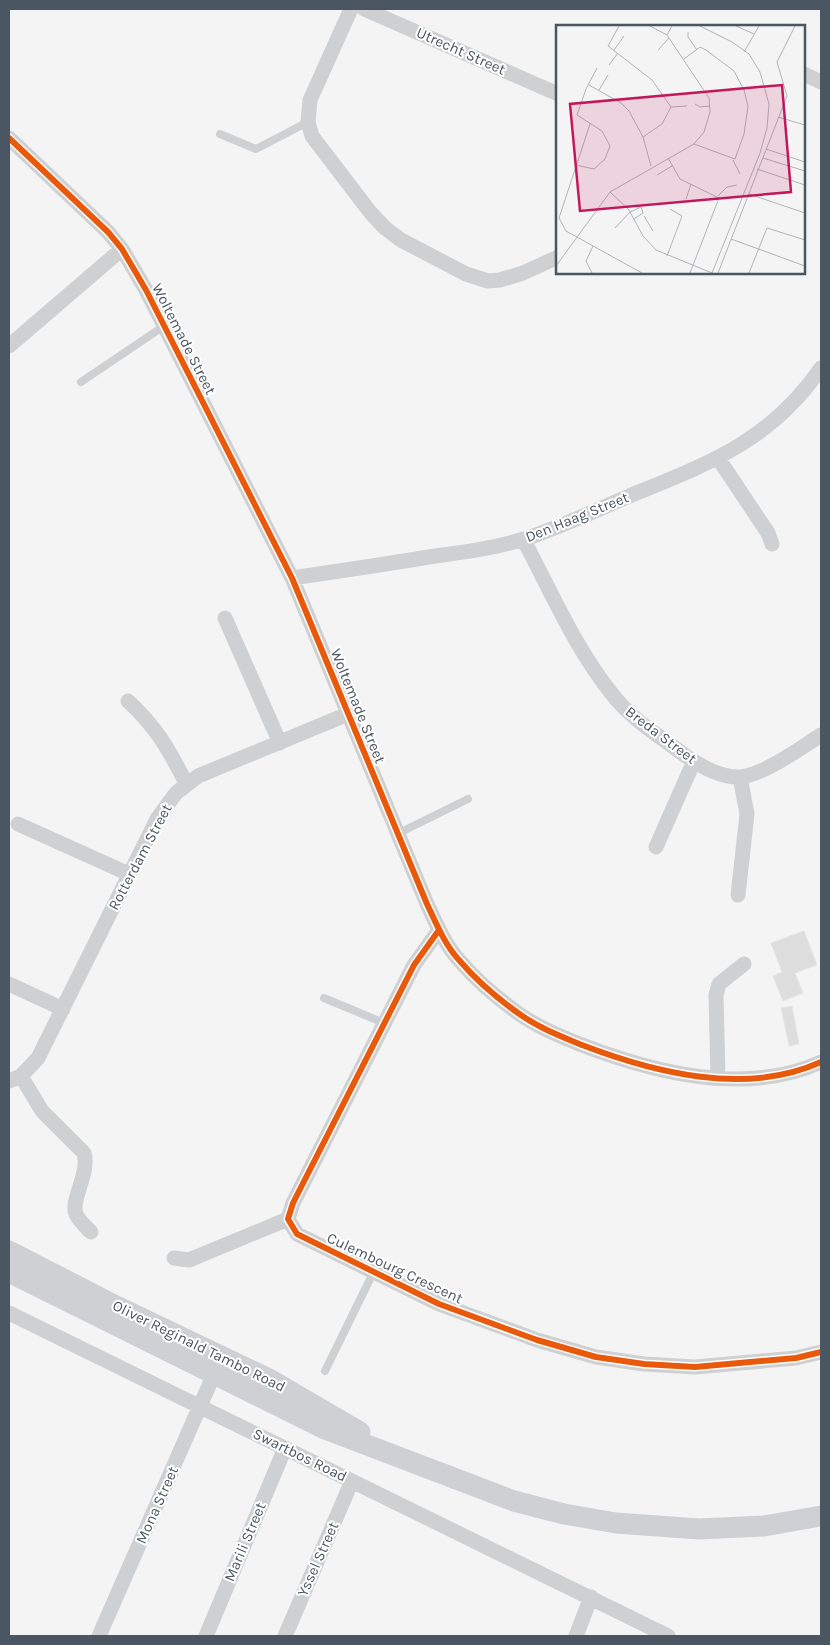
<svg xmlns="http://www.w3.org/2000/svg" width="830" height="1645" viewBox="0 0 830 1645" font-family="Karla,sans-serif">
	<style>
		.building { fill: #ddddde; stroke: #e5e6e7 }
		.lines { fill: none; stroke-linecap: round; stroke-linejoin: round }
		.service { stroke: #ced0d2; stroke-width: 8 }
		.minor { stroke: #ced0d2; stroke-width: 15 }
		.secondary { stroke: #ced0d4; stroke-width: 21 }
		.cycleway-casing { stroke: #fff; stroke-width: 9 }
		.cycleway { stroke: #e8590c; stroke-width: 6 }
		.labels { text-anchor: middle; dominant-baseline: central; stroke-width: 4; stroke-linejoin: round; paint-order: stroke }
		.street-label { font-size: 15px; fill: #4a5661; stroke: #fff }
		.inset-road { fill: none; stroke: #b0b5b9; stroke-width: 1 }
		.view { fill: #c2185b; fill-opacity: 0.15; stroke: #c2185b; stroke-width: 2.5 }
		.inset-edge { fill: none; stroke: #4a5661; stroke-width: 2.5 }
	</style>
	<rect width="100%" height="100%" fill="#f4f4f4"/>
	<path class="building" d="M804,931L817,965L795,973L803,993L783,1001L773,976L782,972L771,943Z
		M792,1006L799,1044L789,1046L781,1008Z"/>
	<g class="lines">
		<path class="service" d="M220,134L256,149L308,122
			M81,382L164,326
			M397,834L468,799
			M324,998L384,1023
			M325,1371L373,1273"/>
		<path class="minor" d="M351,9L310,100L308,122L312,136L370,212L385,228L401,240L466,274L488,281L500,280L523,273L558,257
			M364,9L558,94
			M804,74L821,82
			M9,138L108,232L122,249L146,290L292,578L427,904C436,923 445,945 459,960C476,980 497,998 518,1013C537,1027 560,1036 582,1045C655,1073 746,1096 821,1062
			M9,346L122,249
			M718,458L768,533L772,544
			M523,539C551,591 575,648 612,694C629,716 653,732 675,748C693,762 717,778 740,777C764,775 800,748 821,735
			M292,578C340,571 387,564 435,556C465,552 495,548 524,539C565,526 604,506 644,490C718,460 774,436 821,368
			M225,618L280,743
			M128,701C157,728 168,748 186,783
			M18,824L129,874
			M656,847L694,761
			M738,895L747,814L740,777
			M439,930L414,965L293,1203L288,1219L297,1234L439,1304L537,1340L596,1357L644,1364L695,1367L796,1358L821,1352
			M9,984L63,1009
			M21,1076L42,1111L84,1153C90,1173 70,1201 76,1214C79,1221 86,1227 91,1232
			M718,1078L716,995L719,984L744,964
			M9,1081L21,1076L38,1058L157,819L176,793L198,776L348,714
			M174,1258L189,1260L288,1219
			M9,1313L668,1636
			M99,1636L218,1365
			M206,1636L285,1448
			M285,1636L352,1481
			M576,1636L591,1597"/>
		<path class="secondary" d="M9,1251L114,1305L271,1380L360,1432
			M9,1272L325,1429L514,1501L564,1514L616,1523L699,1529L764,1526L821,1516"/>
		<g class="cycleway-casing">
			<path id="cycleway" d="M9,138L108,232L122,249L146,290L292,578L427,904C436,923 445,945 459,960C476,980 497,998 518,1013C537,1027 560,1036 582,1045C655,1073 746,1096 821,1062
				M439,930L414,965L293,1203L288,1219L297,1234L439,1304L537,1340L596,1357L644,1364L695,1367L796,1358L821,1352"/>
		</g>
		<use href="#cycleway" class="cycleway"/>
	</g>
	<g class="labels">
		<g class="street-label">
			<text transform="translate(461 51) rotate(24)">Utrecht Street</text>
			<text transform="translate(184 339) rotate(63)">Woltemade Street</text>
			<text transform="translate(577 517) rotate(-22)">Den Haag Street</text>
			<text transform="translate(358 706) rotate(68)">Woltemade Street</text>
			<text transform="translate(661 735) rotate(37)">Breda Street</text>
			<text transform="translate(140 857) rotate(-62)">Rotterdam Street</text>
			<text transform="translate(395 1268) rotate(25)">Culembourg Crescent</text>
			<text transform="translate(199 1346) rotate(26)">Oliver Reginald Tambo Road</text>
			<text transform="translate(300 1455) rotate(26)">Swartbos Road</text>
			<text transform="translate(157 1505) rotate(-66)">Mona Street</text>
			<text transform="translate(245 1542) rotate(-67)">Marili Street</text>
			<text transform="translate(318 1559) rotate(-66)">Yssel Street</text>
		</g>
	</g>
	<g transform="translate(556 25)">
		<rect width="249" height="249" fill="#f4f4f4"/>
		<path class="inset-road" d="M63,1L52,21L96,55L115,82L106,99L87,112M94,1L111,10M144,1L176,17L193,29L204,47L213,79L211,103L204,128L156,248M180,1L198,9M132,7V12L141,25M58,25L68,11M102,25L113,13M188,27L203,1M128,34L144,22L150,25L178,46L188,65L192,81L188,109L179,134L138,119M53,40L62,28M33,60L65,78L73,86L87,112L95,141M43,65L52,50M139,79L144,82L154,81M115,82L131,81M222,92L249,100M34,99L3,193L10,206L86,248M210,124L249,137M112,133L124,154L163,173L134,248M207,133L249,146M177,135L184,149M20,140L38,144L49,134L54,121L46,106L21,90L30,64L41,43M201,144L249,160M101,150L116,141M54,167L73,185L87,211L100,225L156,248M193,169L249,188M162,171L171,162L181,160M130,174L135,159M88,191L97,206M59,203L74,187L85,182L87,188L78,194M175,214L249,241M111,231L126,191L114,184M0,241L54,167L138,119L148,107L154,87L153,73L111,10L116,1M36,248L30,236L37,221M162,248L231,71L221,37L239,1M193,248L211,203L249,215"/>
		<path class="view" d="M226,60L235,167L24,186L14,79Z"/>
		<rect width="249" height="249" class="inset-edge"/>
	</g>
	<rect width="830" height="1645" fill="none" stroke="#4a5661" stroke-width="20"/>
</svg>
